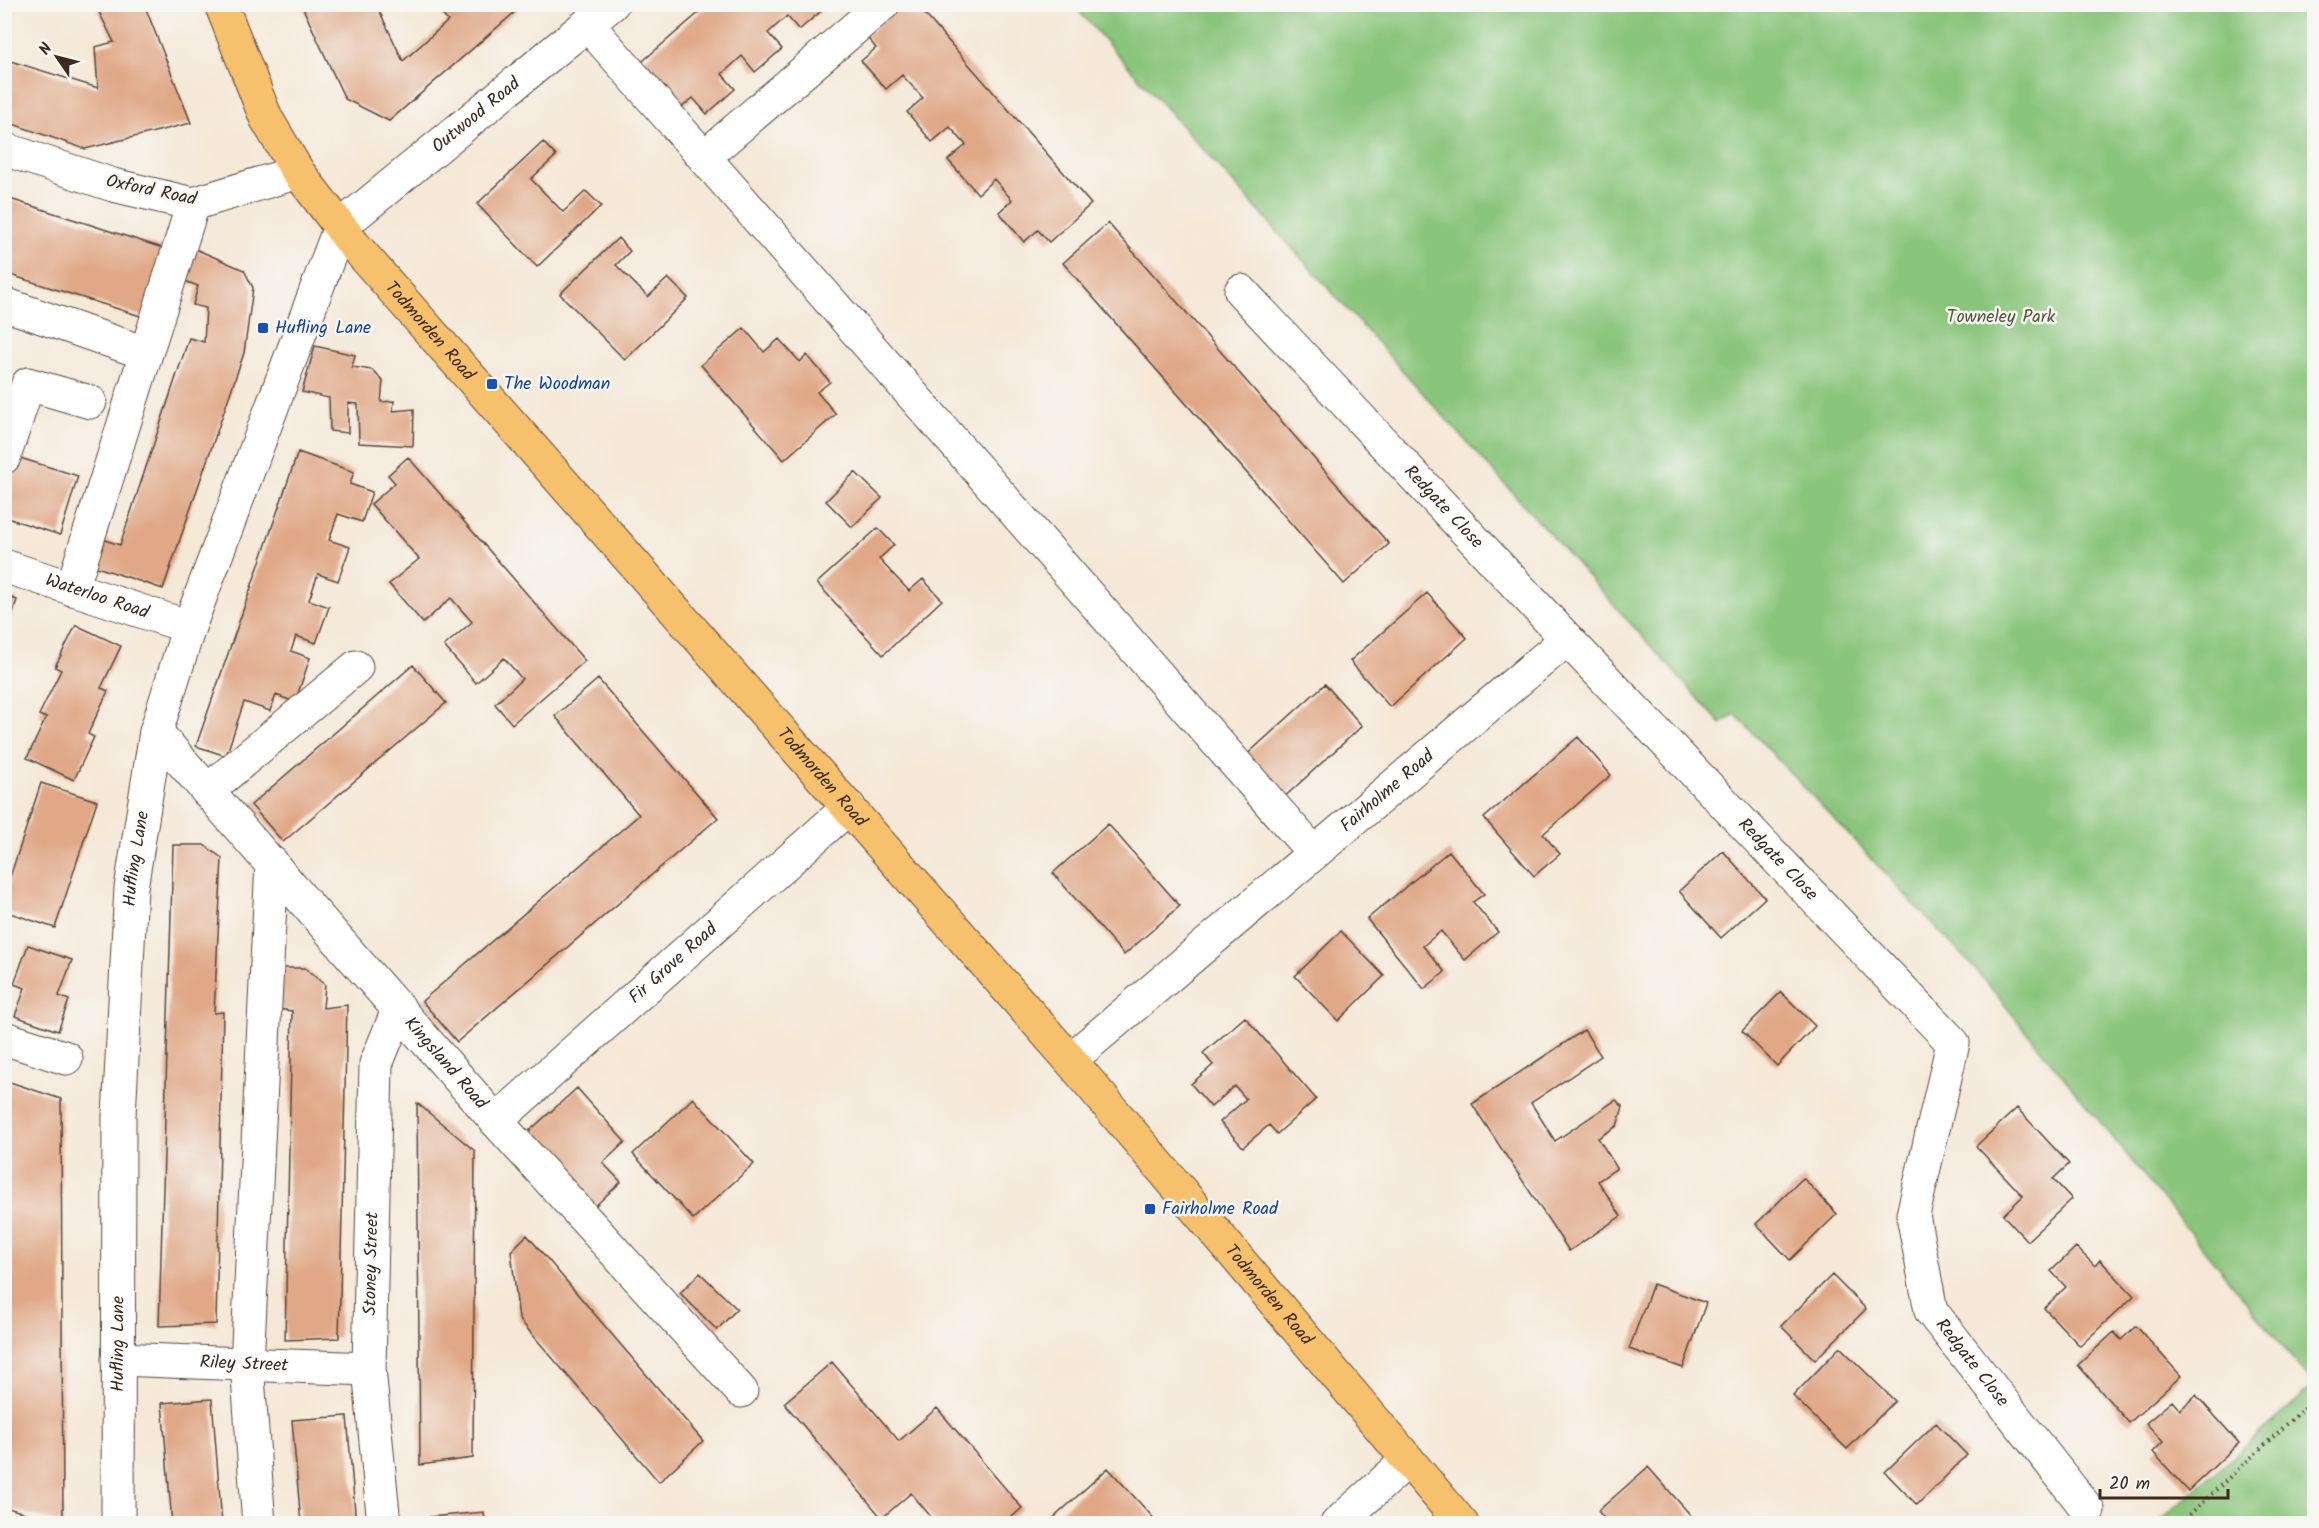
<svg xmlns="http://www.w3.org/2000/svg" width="2319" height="1528" viewBox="0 0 2319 1528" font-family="Kalam,sans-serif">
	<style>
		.green { fill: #8ac57b; stroke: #62784c; stroke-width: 1.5 }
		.building { fill: #e0a887 }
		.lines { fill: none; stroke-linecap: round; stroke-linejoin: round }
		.minor-casing { stroke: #57463a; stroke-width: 35 }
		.highway-casing { stroke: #57463a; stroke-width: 35 }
		.path { stroke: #57463a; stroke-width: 4; stroke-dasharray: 1.5 4.5; stroke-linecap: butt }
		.minor { stroke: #fff; stroke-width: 33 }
		.highway { stroke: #f7c06c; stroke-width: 33 }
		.transit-dot { fill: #1a4fb4; stroke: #f6f6f2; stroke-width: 2 }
		.labels { text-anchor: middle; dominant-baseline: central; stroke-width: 5; stroke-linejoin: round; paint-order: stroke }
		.street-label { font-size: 18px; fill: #3b2a1e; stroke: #f6f6f2 }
		.park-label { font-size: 18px; fill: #53583a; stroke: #f6f6f2 }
		.transit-label { font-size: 18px; fill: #164399; stroke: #f6f6f2; text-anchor: start }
	</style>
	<rect width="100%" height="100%" fill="#f6f6f2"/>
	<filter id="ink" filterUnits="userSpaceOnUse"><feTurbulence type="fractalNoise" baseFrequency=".0167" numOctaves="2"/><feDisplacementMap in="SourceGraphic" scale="12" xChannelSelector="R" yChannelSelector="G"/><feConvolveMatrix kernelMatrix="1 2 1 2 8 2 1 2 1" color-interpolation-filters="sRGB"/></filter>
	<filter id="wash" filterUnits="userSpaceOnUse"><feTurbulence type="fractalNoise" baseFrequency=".008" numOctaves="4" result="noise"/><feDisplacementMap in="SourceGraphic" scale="24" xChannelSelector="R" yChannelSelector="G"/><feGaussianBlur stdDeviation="1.35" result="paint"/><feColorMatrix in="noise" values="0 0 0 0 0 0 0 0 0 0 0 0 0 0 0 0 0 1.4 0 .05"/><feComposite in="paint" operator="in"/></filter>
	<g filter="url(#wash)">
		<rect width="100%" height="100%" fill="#f5e8d7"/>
		<path class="green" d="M1073,5H2314V1523L2169,1524L2162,1519L2314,1385L1977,971L1735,714L1721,724Z"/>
		<g id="blocks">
			<path class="building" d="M95,4H144L191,123L85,149L4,121V59L98,88L95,47L114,42Z
				M301,4H376L403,61L448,21L433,5H523L389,121L345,99Z
				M709,4H826L827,6L799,30L787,16L768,33L782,49L755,72L742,56L722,74L735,89L707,114L693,98L676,112L637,66Z
				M901,4H916L1091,204L1049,242L1038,230L1024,242L999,212L1012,200L994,179L978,194L948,160L966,145L950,127L932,142L907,112L923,98L902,75L886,89L861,61L876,48L866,36Z
				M543,142L556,156L531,179L563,212L586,191L601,206L537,267L477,204Z
				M4,197L172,251L150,319L4,273Z
				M1108,223L1389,544L1344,584L1063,263Z
				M618,238L630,251L616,265L648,297L668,278L688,298L625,360L560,294Z
				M193,248L244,270L253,288L244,353L163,589L94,566L105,540L120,545L189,338L204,342L206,308L193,305L198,286L182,280Z
				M744,328L764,352L779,339L800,362L807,355L830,382L817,392L836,414L784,460L701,365Z
				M315,346L355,355L352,367L372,370L383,381L381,402L394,401L393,411L414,409L413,446L359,443L358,404L348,403V433L330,431L329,398L302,392Z
				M298,452L354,472L350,484L372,492L362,522L338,514L329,540L350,547L338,581L318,574L309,600L329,607L316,643L296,636L291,651L310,658L295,702L276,695L270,711L244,702L226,756L196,746Z
				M4,453L78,476L60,535L4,517Z
				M408,457L585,661L512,724L495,704L522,679L504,658L476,683L444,646L472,622L451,598L423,623L389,584L419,559L371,504L395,483L388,475Z
				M855,472L882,498L852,527L826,501Z
				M878,528L894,545L879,559L909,591L923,579L942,600L883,655L817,583Z
				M1427,593L1467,638L1390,707L1350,661Z
				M4,595L17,600L5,635H4Z
				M76,625L121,646L101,688L108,691L88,734L94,737L74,780L27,758L46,718L39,715L61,670L55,667Z
				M4,643L9,645L5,658H4Z
				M413,665L446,703L283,842L251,805Z
				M598,679L718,818L457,1042L422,1001L639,815L555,716Z
				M1325,684L1362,726L1280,801L1242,759Z
				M1578,737L1611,775L1543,834L1560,854L1534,876L1484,818Z
				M41,783L97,801L55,928L4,911V895Z
				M1108,824L1180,906L1124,955L1053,873Z
				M173,845H204L222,858L214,1013L223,1012L216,1324L159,1326Z
				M1449,851L1484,894L1473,902L1498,932L1465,960L1441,931L1423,946L1445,972L1424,989L1367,919Z
				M1723,851L1765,898L1721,938L1679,891Z
				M1341,931L1384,976L1338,1021L1295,976Z
				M28,945L72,960L59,996L69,1000L58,1031L15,1016L25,988L14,984Z
				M280,968H305L325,985L323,1008L347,1005L339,1338L285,1340L292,1011L277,1009Z
				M1781,992L1815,1026L1777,1066L1742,1031Z
				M1245,1017L1316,1099L1277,1134L1269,1125L1243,1147L1220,1122L1246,1099L1235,1086L1211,1107L1191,1084L1213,1065L1203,1053Z
				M1584,1030L1601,1056L1531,1103L1555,1141L1616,1100L1623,1107L1617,1126L1598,1138L1617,1168L1598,1181L1621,1216L1569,1251L1472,1104Z
				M4,1080L61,1099L63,1524L4,1507Z
				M577,1088L625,1142L603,1163L621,1182L594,1207L527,1133Z
				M693,1098L754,1164L693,1219L633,1154Z
				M417,1103L475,1151L473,1458L420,1465Z
				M2017,1108L2069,1164L2053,1179L2072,1199L2027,1241L2003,1215L2023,1196L1976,1146Z
				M1803,1178L1837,1214L1790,1260L1756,1224Z
				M527,1235L703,1441L659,1482L519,1319L511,1251Z
				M2076,1247L2095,1266L2100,1260L2134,1296L2080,1346L2044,1308L2066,1287L2051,1271Z
				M700,1273L737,1309L717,1330L680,1293Z
				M1832,1275L1866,1309L1815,1360L1781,1326Z
				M1653,1284L1706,1303L1683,1368L1629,1349Z
				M2136,1326L2181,1376L2129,1423L2078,1365L2114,1332L2121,1340Z
				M1840,1347L1895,1401L1847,1449L1793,1396Z
				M832,1362L899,1441L937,1408L1022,1508L1004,1524H937L911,1493L882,1518L784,1403Z
				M2196,1395L2239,1443L2188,1491L2153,1452L2163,1442L2146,1423L2172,1401L2180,1410Z
				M212,1399L222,1524H172L162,1403Z
				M347,1416L356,1524H301L292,1420Z
				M1936,1423L1967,1455L1917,1505L1885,1472Z
				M1648,1467L1694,1519L1688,1524H1609L1598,1511Z
				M1108,1468L1159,1524H1047Z
				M484,1512L485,1524H430V1517Z"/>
		</g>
	</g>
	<g filter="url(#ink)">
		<use href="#blocks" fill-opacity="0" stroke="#57463a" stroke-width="1.5"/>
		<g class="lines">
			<g class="minor-casing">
				<g id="minor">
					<path d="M588,25L1314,853"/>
					<path d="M4,149L113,185L193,204L298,172"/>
					<path d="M704,157L883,4"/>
					<path id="s1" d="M1241,291L1567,639L1953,1043L1913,1215L1931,1311L2088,1510"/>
					<path d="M4,304L145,353"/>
					<path d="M4,457L28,384L90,402"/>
					<path id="s2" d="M4,566L189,627"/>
					<path d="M72,589L193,204"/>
					<path id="s3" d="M156,732L496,1121L741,1391"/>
					<path d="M207,791L356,667"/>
					<path d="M4,1038L66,1058"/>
					<path id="s4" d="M1070,1060L1567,639"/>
					<path id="s5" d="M496,1121L849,807"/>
					<path id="s6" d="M118,1359L369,1369"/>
					<path id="s7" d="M118,1524L119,1116L131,888L156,732L189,627L340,227L612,4"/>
					<path d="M259,1524L247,1364L272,863"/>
					<path id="s8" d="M384,1524L369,1369L376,1064L399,1008"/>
					<path d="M1337,1524L1408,1460"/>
				</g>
			</g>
			<g class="highway-casing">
				<g id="highway">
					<path id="s9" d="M221,4L266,118L298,172L354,245L1070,1060L1462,1524"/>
				</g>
			</g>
			<path class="path" d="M2182,1524L2189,1515L2314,1399"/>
			<use href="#minor" class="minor"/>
			<use href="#highway" class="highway"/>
		</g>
	</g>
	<g class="transit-dot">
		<rect x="257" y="322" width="12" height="12" rx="3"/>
		<rect x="486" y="378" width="12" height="12" rx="3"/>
		<rect x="1144" y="1203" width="12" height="12" rx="3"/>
	</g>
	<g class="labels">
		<g class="street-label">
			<text stroke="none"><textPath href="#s7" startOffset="1508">Outwood Road</textPath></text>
			<text transform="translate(151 191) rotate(12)">Oxford Road</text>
			<text stroke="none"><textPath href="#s9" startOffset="392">Todmorden Road</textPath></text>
			<text stroke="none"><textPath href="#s1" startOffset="296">Redgate Close</textPath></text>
			<text stroke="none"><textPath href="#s2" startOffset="98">Waterloo Road</textPath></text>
			<text stroke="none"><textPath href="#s9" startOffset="986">Todmorden Road</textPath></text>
			<text stroke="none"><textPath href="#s4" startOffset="416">Fairholme Road</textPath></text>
			<text stroke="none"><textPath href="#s7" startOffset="666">Hufling Lane</textPath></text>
			<text stroke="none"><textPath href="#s1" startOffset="782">Redgate Close</textPath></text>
			<text stroke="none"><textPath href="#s5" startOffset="237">Fir Grove Road</textPath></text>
			<text stroke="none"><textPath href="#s3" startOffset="440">Kingsland Road</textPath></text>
			<text stroke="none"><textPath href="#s8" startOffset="261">Stoney Street</textPath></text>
			<text stroke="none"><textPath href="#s9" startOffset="1670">Todmorden Road</textPath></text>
			<text stroke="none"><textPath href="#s7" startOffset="180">Hufling Lane</textPath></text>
			<text stroke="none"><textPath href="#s1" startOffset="1376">Redgate Close</textPath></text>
			<text stroke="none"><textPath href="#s6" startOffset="126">Riley Street</textPath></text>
		</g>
		<g class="park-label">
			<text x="2001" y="317">Towneley Park</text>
		</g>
		<g class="transit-label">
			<text x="275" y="328">Hufling Lane</text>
			<text x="504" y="384">The Woodman</text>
			<text x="1162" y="1209">Fairholme Road</text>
		</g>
	</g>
	<rect width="2319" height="1528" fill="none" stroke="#f6f6f2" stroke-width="24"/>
	<g transform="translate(57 57) rotate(305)" stroke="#f6f6f2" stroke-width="4.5" paint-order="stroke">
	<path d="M0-4.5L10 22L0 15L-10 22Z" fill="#3b2a1e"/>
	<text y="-9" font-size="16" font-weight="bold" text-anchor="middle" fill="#3b2a1e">N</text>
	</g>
	<path d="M2100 1489v9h128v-9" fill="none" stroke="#3b2a1e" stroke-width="3"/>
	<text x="2109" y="1489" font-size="18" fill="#3b2a1e" stroke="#f6f6f2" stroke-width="4.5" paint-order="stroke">20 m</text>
</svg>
